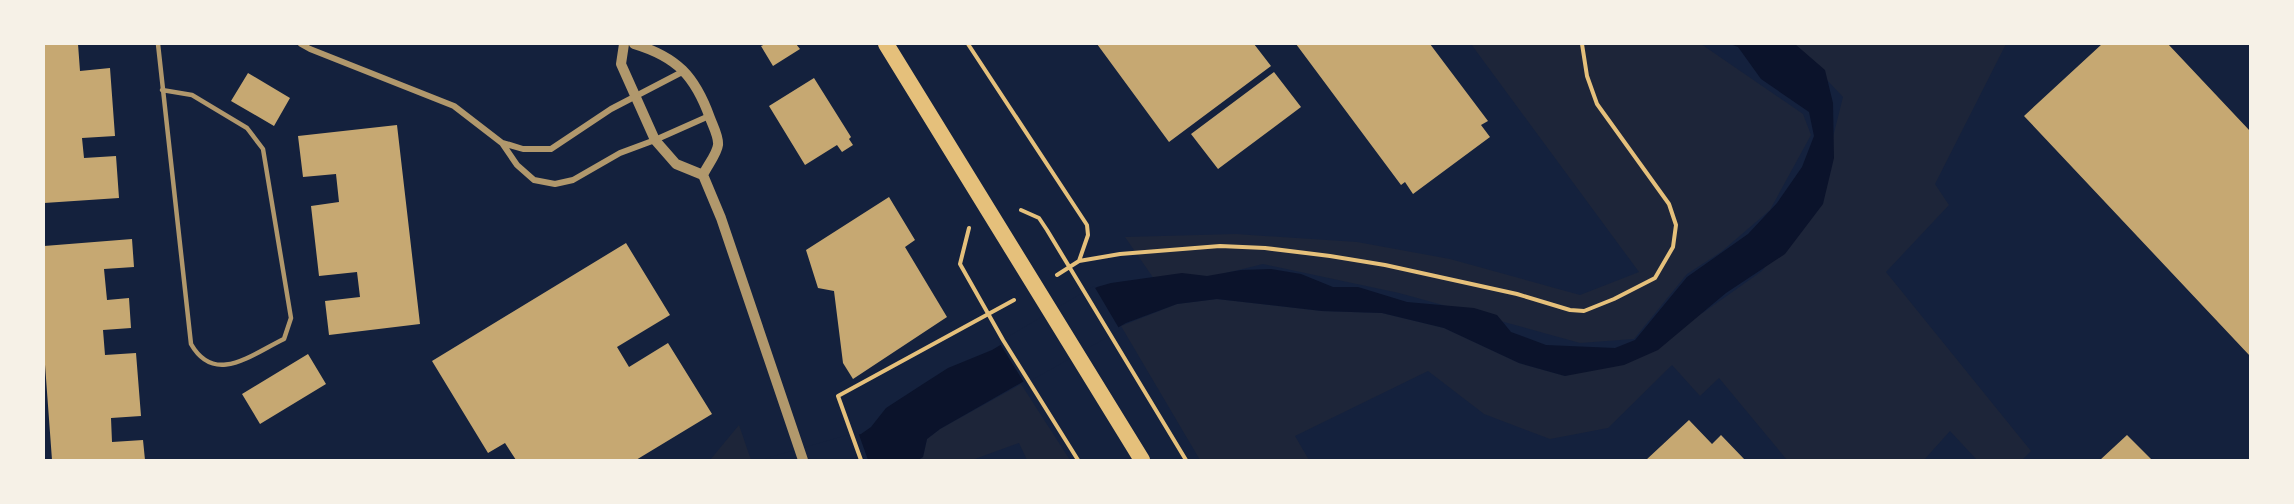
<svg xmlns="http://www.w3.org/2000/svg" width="2294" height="504" viewBox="0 0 2294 504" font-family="'Alegreya Sans',sans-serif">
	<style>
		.green { fill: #1d2539 }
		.water { fill: #0b132b }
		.pier { fill: #14213d }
		.building { fill: #c6a872 }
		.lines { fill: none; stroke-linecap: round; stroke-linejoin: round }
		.path { stroke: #e5c07b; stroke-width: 4 }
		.service { stroke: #b1986c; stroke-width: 4.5 }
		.minor { stroke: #b1986c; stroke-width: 6 }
		.tertiary { stroke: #b1986c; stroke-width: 10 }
		.trunk { stroke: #e5c07b; stroke-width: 16 }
	</style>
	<rect width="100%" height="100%" fill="#14213d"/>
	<path class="green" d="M1471,44H1701L1803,114L1811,135L1770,210L1721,252L1687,274L1634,339L1580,343L1399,293L1263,264L1161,289L1125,237L1236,234L1357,242L1450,259L1580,295L1639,272Z
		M1793,44H2006L1935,184L1949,205L1886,272L2031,451L2022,460H1977L1950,431L1924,460H1787L1719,378L1700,396L1672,365L1608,428L1550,439L1484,414L1428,371L1295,436L1309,460H1200L1121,326L1177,304L1217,299L1322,311L1382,313L1444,328L1519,363L1565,376L1704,312L1762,271L1793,229L1827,161L1843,97Z
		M1021,384L1070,460H1027L1019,443L972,460H918L923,457L927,439L940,429Z
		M739,425L751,460H710Z"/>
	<path class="water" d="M1730,44H1795L1825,70L1833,103L1834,158L1823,204L1785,254L1726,293L1658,350L1624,365L1565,376L1519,363L1444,328L1382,313L1322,311L1217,299L1177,304L1126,323L940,429L927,439L923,457L918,460H767L861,434L871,427L886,408L923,384L948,368L992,350L1097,287L1111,283L1182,273L1207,276L1241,270L1271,269L1301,274L1333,287H1358L1407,302L1474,308L1497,315L1511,332L1546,345L1615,348L1635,340L1687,277L1748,234L1777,203L1802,167L1814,136L1809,112L1761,79L1738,47Z"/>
	<path class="pier" d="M1094,286L1120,330L1025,384L999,342Z
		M858,432L868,460H764L767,458Z"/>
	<path class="building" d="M44,44H78L80,71L110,68L115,136L82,138L84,158L116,156L119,198L44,203Z
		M766,44H796L800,49L773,66L761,46Z
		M1097,44H1254L1271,66L1169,142Z
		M1296,44H1430L1488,121L1481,125L1490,137L1413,194L1405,182L1401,185Z
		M2102,44H2168L2250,131V356L2024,116Z
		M1274,72L1301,107L1218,169L1191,134Z
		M248,73L290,98L274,126L231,101Z
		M814,78L851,137L849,139L853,145L842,152L837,145L805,165L769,106Z
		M397,125L420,324L329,335L325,301L360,297L357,272L319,276L311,206L339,202L336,174L303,177L298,136Z
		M889,197L915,240L905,247L947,317L853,379L843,363L834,291L818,288L806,250Z
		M132,239L134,267L104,269L107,300L129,298L131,328L103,330L105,355L136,353L141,416L111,418L112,442L143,440L145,460H52L44,351V246Z
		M626,243L670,315L617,347L629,367L668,343L712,414L636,460H516L505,443L488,453L432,361Z
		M308,354L326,384L260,424L242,394Z
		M1689,420L1712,444L1721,435L1745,460H1646Z
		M2127,435L2152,460H2100Z"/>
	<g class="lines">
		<path class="path" d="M968,44L1087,225L1088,235L1079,261
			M1021,210L1039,218L1047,230L1186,460
			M969,228L960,264L1003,340L1078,460
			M1057,275L1079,261L1120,254L1220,246L1265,248L1330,256L1385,265L1517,294L1570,310L1584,311L1614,299L1655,278L1673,247L1676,225L1669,204L1597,104L1587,76L1582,44
			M861,460L838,396L1014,300"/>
		<path class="service" d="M158,44L191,344C215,386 252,354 284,339L291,318L263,149L247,128L192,95L162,90"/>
		<path class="minor" d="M301,44L310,49L454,106L502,143L517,165L534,180L555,184L573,180L620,153L655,140L709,116
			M503,143L523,149H551L611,109L684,71"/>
		<path class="tertiary" d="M624,44L621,64L655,140L676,164L703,175L721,218L803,460
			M634,44C677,57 695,76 710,118C713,126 719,137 718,145C717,154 707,166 703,175"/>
		<path class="trunk" d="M886,44L1142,460"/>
	</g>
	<rect width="2294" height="504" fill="none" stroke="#f6f1e7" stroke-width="90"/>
</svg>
